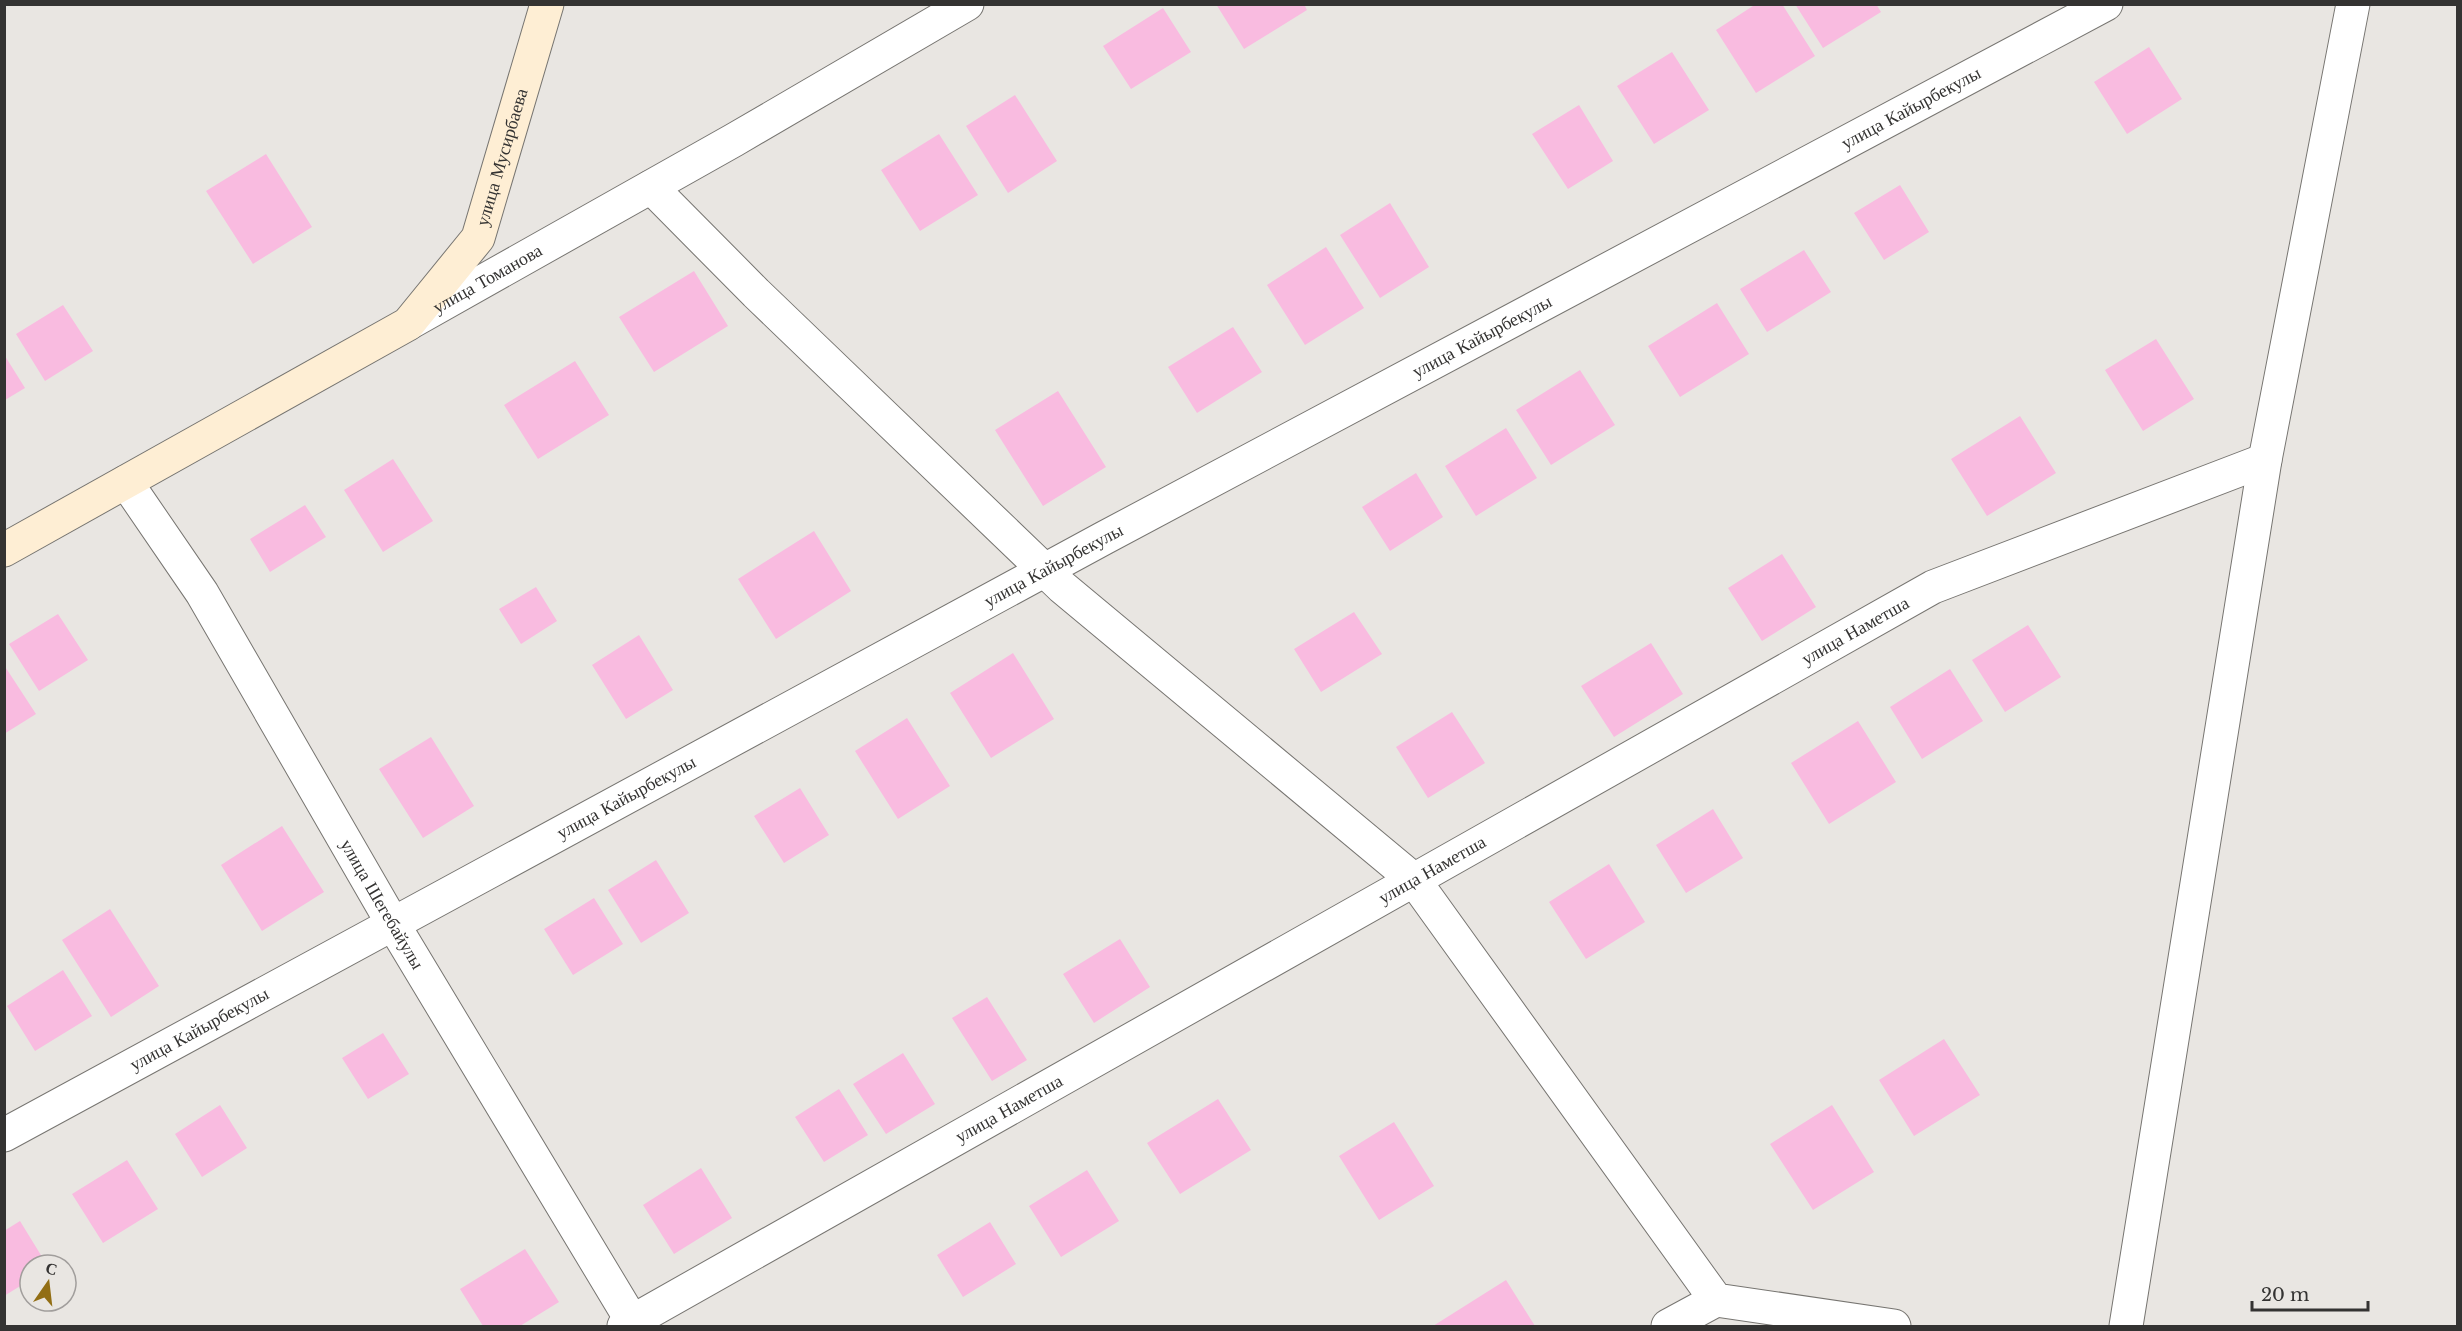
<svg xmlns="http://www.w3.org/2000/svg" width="2462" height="1331" viewBox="0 0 2462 1331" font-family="'Libre Baskerville',serif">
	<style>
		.building { fill: #f9bbe0 }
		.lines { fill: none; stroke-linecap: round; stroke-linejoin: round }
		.street-casing { stroke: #777571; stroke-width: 35 }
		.secondary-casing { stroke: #777571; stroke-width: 35 }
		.street { stroke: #fff; stroke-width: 33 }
		.secondary { stroke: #feeed4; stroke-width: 33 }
		.labels { text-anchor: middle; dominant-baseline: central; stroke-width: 4.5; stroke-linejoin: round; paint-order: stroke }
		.street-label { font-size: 18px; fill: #343332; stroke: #e9e6e2 }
	</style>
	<rect width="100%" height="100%" fill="#e9e6e2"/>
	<path class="building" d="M1216,4H1304L1307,10L1244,49Z
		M1756,4H1782L1815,56L1756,93L1716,30Z
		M1795,4H1876L1881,12L1823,48Z
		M1163,8L1191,52L1131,89L1103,46Z
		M2149,47L2182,99L2127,134L2094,82Z
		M1672,52L1709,110L1654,144L1617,86Z
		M1015,95L1057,161L1008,193L966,126Z
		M1579,105L1613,161L1568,189L1532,134Z
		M939,134L978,195L920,231L881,170Z
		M266,154L312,227L253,264L206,191Z
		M1900,185L1929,232L1884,260L1854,213Z
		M1390,203L1429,267L1380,298L1340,235Z
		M1326,247L1364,308L1305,345L1267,285Z
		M1804,250L1831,292L1767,332L1740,289Z
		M694,271L728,326L654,372L619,317Z
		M1717,303L1749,354L1680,397L1648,346Z
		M63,305L93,351L45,381L16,334Z
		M1233,327L1262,372L1197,413L1168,367Z
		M2156,339L2194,399L2143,431L2105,370Z
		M5,356L25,388L5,400Z
		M575,361L609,415L538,459L504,405Z
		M1580,370L1615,425L1551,465L1516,410Z
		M1058,391L1106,467L1043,506L995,430Z
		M2020,416L2056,473L1987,516L1951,459Z
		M1506,428L1537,478L1476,516L1445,466Z
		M393,459L433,521L383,552L344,490Z
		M1416,473L1443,517L1390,551L1362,507Z
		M305,505L326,537L270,572L250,539Z
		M814,531L851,591L776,639L738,579Z
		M1782,554L1816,607L1762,641L1728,588Z
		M536,587L557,621L521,644L499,609Z
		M1354,612L1382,654L1321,692L1294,649Z
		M58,614L88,660L39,691L9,644Z
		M2028,625L2061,677L2005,712L1972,660Z
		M639,635L673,690L626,719L592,665Z
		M1651,643L1683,694L1614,737L1581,686Z
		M1013,653L1054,719L991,758L950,693Z
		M4,665L36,714L4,734Z
		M1950,669L1983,721L1922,759L1890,707Z
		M1452,712L1485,763L1428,798L1396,747Z
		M907,718L950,786L898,819L855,751Z
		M1858,721L1896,782L1829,824L1791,763Z
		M431,737L474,806L423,838L379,769Z
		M800,788L829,835L784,863L754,816Z
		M1713,809L1743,858L1686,893L1656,845Z
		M282,826L324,892L262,931L221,865Z
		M656,860L689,913L641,943L608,890Z
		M1609,864L1645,922L1586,959L1549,902Z
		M594,898L623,944L573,975L544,929Z
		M110,909L159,986L111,1017L62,940Z
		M1120,939L1150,987L1094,1023L1063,974Z
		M63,970L92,1016L35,1051L7,1006Z
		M987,997L1027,1060L992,1081L952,1018Z
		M383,1033L409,1074L368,1099L342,1058Z
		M1944,1039L1980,1095L1914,1136L1879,1080Z
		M903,1053L935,1104L886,1134L853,1084Z
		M839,1089L868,1135L824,1162L795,1117Z
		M1218,1099L1251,1150L1180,1194L1147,1143Z
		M220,1105L247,1148L202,1177L175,1134Z
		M1832,1105L1874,1172L1813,1210L1770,1144Z
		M1394,1122L1434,1186L1379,1220L1339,1156Z
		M127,1160L158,1209L103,1243L72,1194Z
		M701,1168L732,1218L674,1254L643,1205Z
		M1087,1170L1119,1221L1061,1257L1029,1206Z
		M20,1221L47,1265H30V1280L4,1296V1231Z
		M990,1222L1016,1264L963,1297L937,1255Z
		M525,1249L559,1302L520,1326H483L460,1289Z
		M1506,1280L1535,1326H1433Z"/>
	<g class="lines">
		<g class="street-casing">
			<g id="street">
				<path d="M651,187L756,293L1062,587L1414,880L1716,1300L1894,1326"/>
				<path id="s1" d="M409,323L734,140L967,4"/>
				<path id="s2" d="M126,482L202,593L393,924L635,1326"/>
				<path id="s3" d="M4,1135L1104,538L2106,4"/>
				<path id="s4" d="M624,1326L1933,587L2265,460"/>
				<path d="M1668,1326L1716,1300"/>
				<path d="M2126,1326L2265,460L2353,4"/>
			</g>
		</g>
		<g class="secondary-casing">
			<g id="secondary">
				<path id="s5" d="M4,550L408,324L478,238L547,4"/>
			</g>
		</g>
		<use href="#street" class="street"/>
		<use href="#secondary" class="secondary"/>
	</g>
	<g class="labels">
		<g class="street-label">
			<text stroke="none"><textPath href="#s3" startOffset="2166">улица Кайырбекулы</textPath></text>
			<text stroke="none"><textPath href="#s5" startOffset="658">улица Мусирбаева</textPath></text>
			<text stroke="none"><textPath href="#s1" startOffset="90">улица Томанова</textPath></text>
			<text stroke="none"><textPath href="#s3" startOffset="1680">улица Кайырбекулы</textPath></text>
			<text stroke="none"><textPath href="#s3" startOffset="1194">улица Кайырбекулы</textPath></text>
			<text stroke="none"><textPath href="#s4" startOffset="1414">улица Наметша</textPath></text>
			<text stroke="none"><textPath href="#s3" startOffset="708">улица Кайырбекулы</textPath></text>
			<text stroke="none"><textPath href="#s4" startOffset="928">улица Наметша</textPath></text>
			<text stroke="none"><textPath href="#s2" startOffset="494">улица Шегебайулы</textPath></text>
			<text stroke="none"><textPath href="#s3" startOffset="222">улица Кайырбекулы</textPath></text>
			<text stroke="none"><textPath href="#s4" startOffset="442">улица Наметша</textPath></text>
		</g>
	</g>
	<rect width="2462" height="1331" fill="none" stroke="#343332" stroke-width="12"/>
	<g transform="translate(48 1283) rotate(14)"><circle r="28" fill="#e9e6e2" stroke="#a19e9c" stroke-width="1.5"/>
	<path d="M0-4.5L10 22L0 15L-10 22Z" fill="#926e14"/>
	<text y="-9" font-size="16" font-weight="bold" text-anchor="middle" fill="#343332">С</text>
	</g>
	<path d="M2252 1301v9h116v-9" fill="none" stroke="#343332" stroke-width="3"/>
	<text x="2261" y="1301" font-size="18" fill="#343332" stroke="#e9e6e2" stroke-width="4.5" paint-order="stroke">20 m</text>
</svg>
